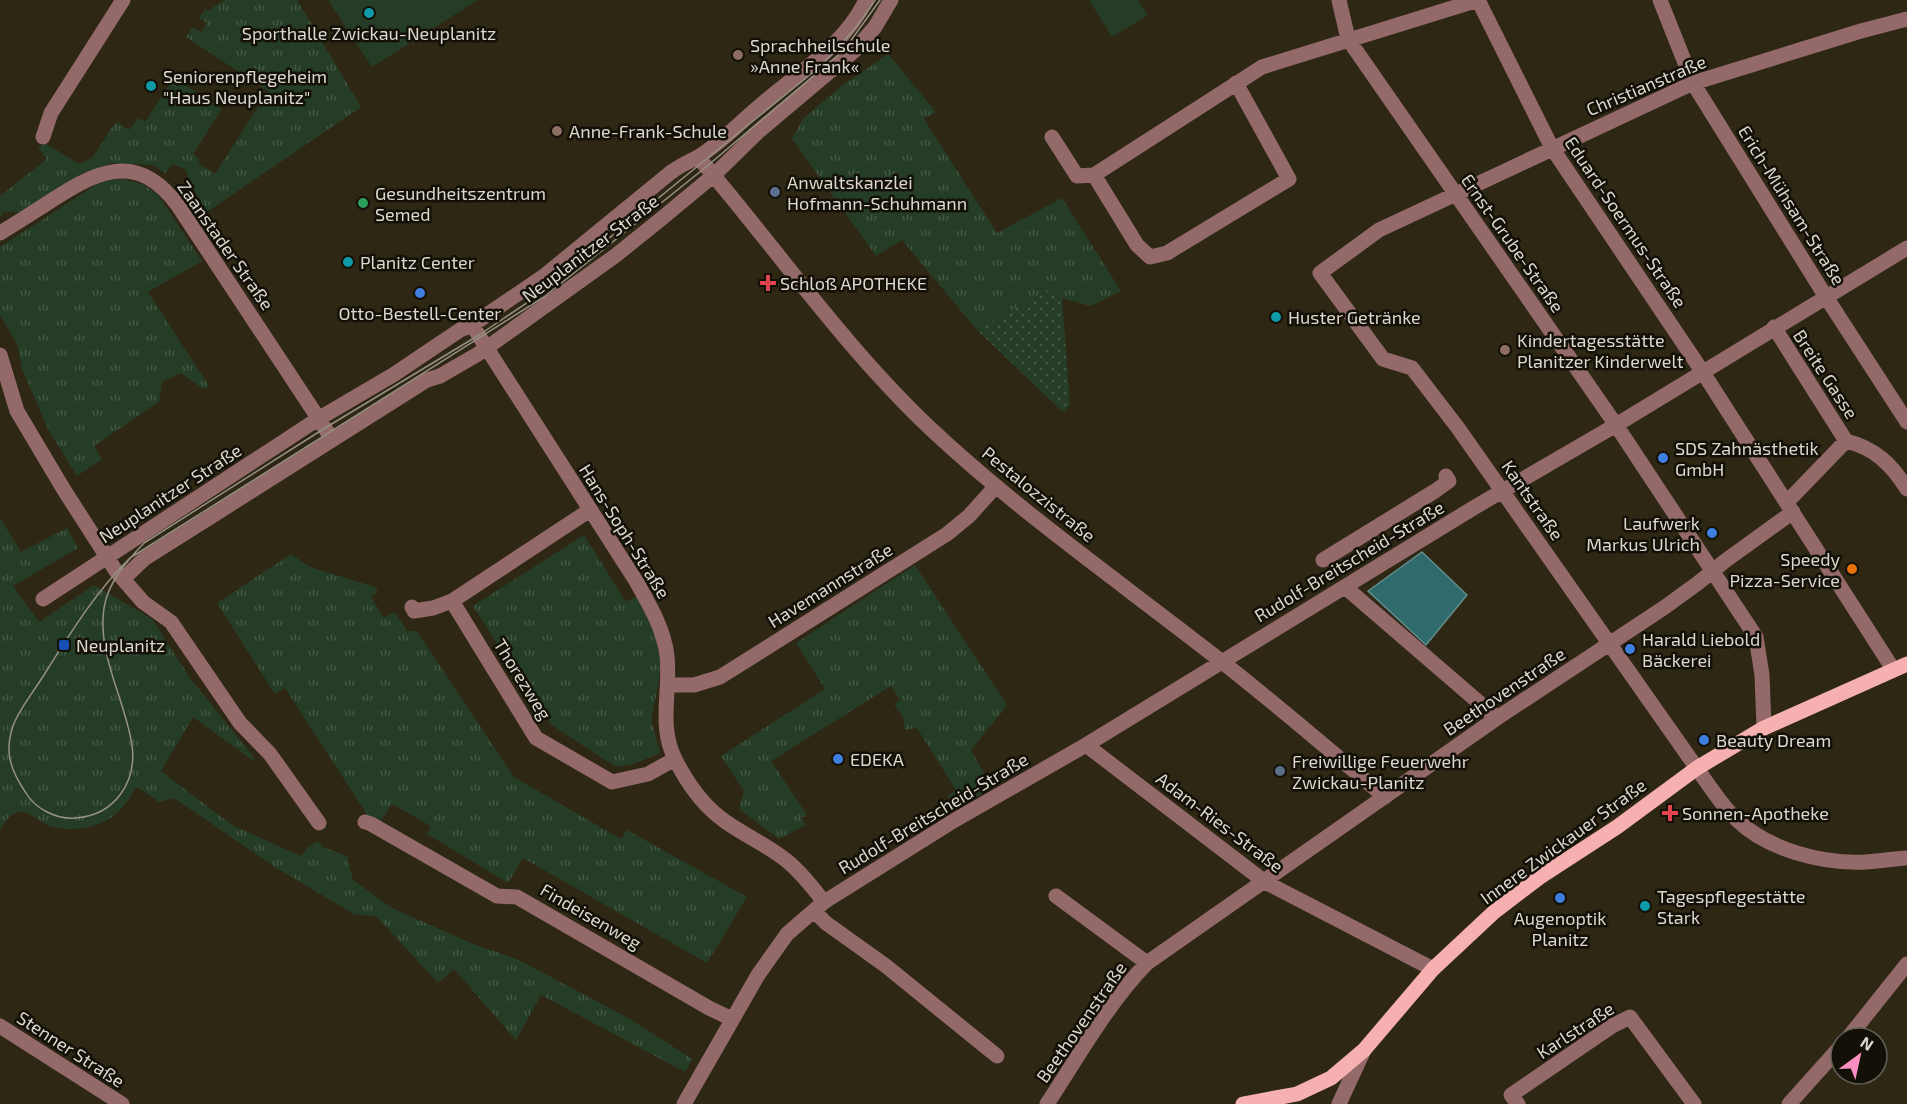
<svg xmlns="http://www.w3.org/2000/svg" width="1907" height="1104" viewBox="0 0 1907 1104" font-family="'Exo 2',sans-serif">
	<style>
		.grass { fill: url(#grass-tufts) }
		.garden { fill: url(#garden-dots) }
		.pitch { fill: #253d26 }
		.water { fill: #2f6b6d; stroke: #638c8a; stroke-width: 1.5 }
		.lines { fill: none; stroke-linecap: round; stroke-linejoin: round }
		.minor { stroke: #946969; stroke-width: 15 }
		.major { stroke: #f7b0b0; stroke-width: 15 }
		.tram { stroke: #969183; stroke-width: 1.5 }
		.culture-dot { fill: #0f9aa8; stroke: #131008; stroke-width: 2 }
		.education-dot { fill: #8d6e63; stroke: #131008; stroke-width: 2 }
		.service-dot { fill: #5c6f8a; stroke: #131008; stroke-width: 2 }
		.leisure-dot { fill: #2e9e5b; stroke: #131008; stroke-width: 2 }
		.health-dot { fill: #e0444e; stroke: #131008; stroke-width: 2 }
		.shop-dot { fill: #3f7fe0; stroke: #131008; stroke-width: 2 }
		.food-dot { fill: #e8710a; stroke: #131008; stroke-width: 2 }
		.transit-dot { fill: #1a4fb4; stroke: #131008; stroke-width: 2 }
		.labels { text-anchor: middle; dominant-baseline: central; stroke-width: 5; stroke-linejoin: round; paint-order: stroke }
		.poi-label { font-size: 18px; fill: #dcd8cd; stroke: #131008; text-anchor: start }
		.street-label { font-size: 18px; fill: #dcd8cd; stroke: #131008 }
	</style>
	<defs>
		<pattern id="grass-tufts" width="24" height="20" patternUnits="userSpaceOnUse" patternTransform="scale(1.5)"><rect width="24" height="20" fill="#253d26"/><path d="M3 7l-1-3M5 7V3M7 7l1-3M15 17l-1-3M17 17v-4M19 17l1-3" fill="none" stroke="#445844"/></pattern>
		<pattern id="garden-dots" width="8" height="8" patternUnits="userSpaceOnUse" patternTransform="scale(1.5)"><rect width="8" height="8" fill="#253d26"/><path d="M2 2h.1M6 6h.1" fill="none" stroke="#445844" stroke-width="1.8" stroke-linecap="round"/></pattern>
	</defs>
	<rect width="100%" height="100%" fill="#2e2714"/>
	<path class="grass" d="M224,0H297L361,107L207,212L190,183L186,170L173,164L165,173L153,165L112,163L81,174L21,212H4L0,218V196L47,159L38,148L45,143L79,164L92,158L112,127L117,122L129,130L138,118L145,122L174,78L222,109L193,154L200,159L198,163L215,174L268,91L186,37L193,27L201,32L207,23L199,18L206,8L208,11Z
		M888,54L936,112L924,119L997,233L1062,198L1121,291L1091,306L1062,298L1055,286L977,330L902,240L876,256L792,139L803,119L839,88Z
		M124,179L144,185L158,195L202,261L148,292L209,386L203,389L181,373L162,382L159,402L94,446L102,459L77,476L48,429L22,369L17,344L0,315V247L102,181Z
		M0,518L21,552L67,528L78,548L13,586L39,622L94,585L152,619L190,678L252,755L255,762L193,717L161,771L232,825L301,856L309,846L318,841L323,847L347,856L353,880L392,908L473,944L517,959L630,1019L692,1059L685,1072L541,995L516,1040L454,969L438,983L377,917L354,914L275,867L174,798L159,802L137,787C131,795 125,806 117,813C101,828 70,833 50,826C40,823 31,811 20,812C9,813 5,822 0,830Z
		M584,535L626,602L637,596L656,633L660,656L659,681L651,719L660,753L634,764L616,767L550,724L473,606Z
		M291,554L310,567L375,587L378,592L371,597L384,618L395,612L407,631H417L514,777L621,839L627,830L747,897L707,963L523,858L508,883L427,834L431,826L392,804L380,822L368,816L285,688L275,694L217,603Z
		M915,565L1007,705L971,750L992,788L956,809L948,796L956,790L917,728L905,730L903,717L894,704L900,700L891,686L771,761L807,815L801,818L806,825L779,839L739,809L744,791L721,756L825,689L796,643Z"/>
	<path class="garden" d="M1055,286L1062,298L1070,405L1063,412L977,330Z"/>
	<path class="pitch" d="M328,0H478L372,67Z
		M1089,0H1138L1148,15L1112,37Z"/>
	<path class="water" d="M1422,552L1467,595L1426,645L1368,591Z"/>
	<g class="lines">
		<path class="minor" d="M1339,0L1348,39L1616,425L1756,637L1762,675L1764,728
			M1478,0L1552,148L1702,371L1893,669
			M1660,0L1693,83L1826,297L1907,422
			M1907,19L1861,31L1693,83L1379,230L1320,273L1383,359L1412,368L1458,428L1710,787C1718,798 1726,810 1736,819C1768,850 1822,864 1865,862C1879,861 1893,859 1907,858
			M43,137L51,113L123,0
			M1052,137L1077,176L1094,175L1262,67L1478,0
			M698,157C776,248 844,347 932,430C1022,514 1124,585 1221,661C1277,705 1331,751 1385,797
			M1094,175L1137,245L1150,257L1167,253L1289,179L1236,83
			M0,233C15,224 29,215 43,206C93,173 136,147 179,207L332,439
			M472,325L636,581C649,604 664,629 667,656C671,691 658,725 675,759C687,783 704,807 726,822C746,836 769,846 787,861C802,873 813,888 824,902
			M1774,327L1846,441C1875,448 1892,465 1907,489
			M0,355L17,411L64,490L116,571L143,602L171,622L240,723L270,754L319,823
			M1787,502L1846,441
			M1323,560L1435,491L1449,481L1446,476
			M123,579L144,559L427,380L440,376L478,354L615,256L661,219L714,175L759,131L854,51L875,27L891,0
			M1345,587L1497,718
			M43,599L318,419L393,375L460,330L472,325L544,276L670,173C679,166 688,162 698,157C721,143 741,121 762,104C798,73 845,45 866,0
			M452,601L536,738L612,782L648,774L675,759
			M412,607L414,611L433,608L452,601L590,510
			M668,685H694L720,677L947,534L969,516L996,486
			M1086,745L1265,882L1433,969
			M365,822L371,824L497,896L517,897L709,1008L732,1019
			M1056,896L1147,963
			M814,911L826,923L886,966L997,1056
			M0,1026L122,1104
			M1848,1038L1907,964
			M684,1104L758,975L787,934L824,902L955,820L1086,745L1475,507L1616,425L1907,248
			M1047,1104C1078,1057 1108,1003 1147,963L1497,718L1665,607L1698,583L1725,561L1793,512
			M1339,1104L1364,1050
			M1518,1104L1511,1095L1612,1026L1630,1017L1694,1104
			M1789,1104L1841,1046"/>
		<path class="major" d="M1243,1104L1297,1094L1331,1078L1364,1050L1433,969L1494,912L1540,877L1617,827L1697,768L1764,728L1907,664"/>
		<path class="tram" d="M875,0C859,26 839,48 817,69L543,292L479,335L325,428L144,543C127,561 108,582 104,608C97,655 125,699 132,745C137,782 115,815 76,818C58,820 35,809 26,793C17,780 8,763 9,747C9,739 12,727 15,721C22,706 33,692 42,678C68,637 95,592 130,558L544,297L706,167L837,56L847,46L880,0"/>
	</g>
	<g class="culture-dot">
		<circle cx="369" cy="13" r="6"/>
		<circle cx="151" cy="86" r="6"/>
		<circle cx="348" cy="262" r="6"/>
		<circle cx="1276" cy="317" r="6"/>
		<circle cx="1645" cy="906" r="6"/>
	</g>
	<g class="education-dot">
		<circle cx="738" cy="55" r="6"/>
		<circle cx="557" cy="131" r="6"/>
		<circle cx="1505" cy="350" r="6"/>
	</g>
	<g class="service-dot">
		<circle cx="775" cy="192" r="6"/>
		<circle cx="1280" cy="771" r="6"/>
	</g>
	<circle class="leisure-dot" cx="363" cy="203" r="6"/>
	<g class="health-dot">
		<path d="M765 274h6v6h6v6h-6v6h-6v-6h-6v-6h6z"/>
		<path d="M1667 804h6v6h6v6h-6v6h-6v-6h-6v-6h6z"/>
	</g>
	<g class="shop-dot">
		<circle cx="420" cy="293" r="6"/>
		<circle cx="1663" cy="458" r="6"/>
		<circle cx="1712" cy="533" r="6"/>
		<circle cx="1630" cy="649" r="6"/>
		<circle cx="1704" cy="740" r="6"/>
		<circle cx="838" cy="759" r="6"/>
		<circle cx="1560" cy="898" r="6"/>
	</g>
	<circle class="food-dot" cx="1852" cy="569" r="6"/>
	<rect class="transit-dot" x="58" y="639" width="12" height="12" rx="3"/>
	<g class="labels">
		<g class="poi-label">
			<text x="369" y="33" text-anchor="middle">Sporthalle Zwickau-Neuplanitz</text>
			<text x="750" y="45">Sprachheilschule<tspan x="750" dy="21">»Anne Frank«</tspan></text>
			<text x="163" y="76">Seniorenpflegeheim<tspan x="163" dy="21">"Haus Neuplanitz"</tspan></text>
			<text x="569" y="131">Anne-Frank-Schule</text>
			<text x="787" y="182">Anwaltskanzlei<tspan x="787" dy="21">Hofmann-Schuhmann</tspan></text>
			<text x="375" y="193">Gesundheitszentrum<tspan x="375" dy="21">Semed</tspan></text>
			<text x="360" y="262">Planitz Center</text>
			<text x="780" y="283">Schloß APOTHEKE</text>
			<text x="420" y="313" text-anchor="middle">Otto-Bestell-Center</text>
			<text x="1288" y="317">Huster Getränke</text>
			<text x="1517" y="340">Kindertagesstätte<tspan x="1517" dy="21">Planitzer Kinderwelt</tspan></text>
			<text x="1675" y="448">SDS Zahnästhetik<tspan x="1675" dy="21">GmbH</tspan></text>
			<text x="1700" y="523" text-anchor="end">Laufwerk<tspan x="1700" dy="21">Markus Ulrich</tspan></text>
			<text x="1840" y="559" text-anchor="end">Speedy<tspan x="1840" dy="21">Pizza-Service</tspan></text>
			<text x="1642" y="639">Harald Liebold<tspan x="1642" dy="21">Bäckerei</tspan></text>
			<text x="76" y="645">Neuplanitz</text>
			<text x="1716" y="740">Beauty Dream</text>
			<text x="850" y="759">EDEKA</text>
			<text x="1292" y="761">Freiwillige Feuerwehr<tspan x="1292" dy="21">Zwickau-Planitz</tspan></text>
			<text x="1682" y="813">Sonnen-Apotheke</text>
			<text x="1657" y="896">Tagespflegestätte<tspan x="1657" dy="21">Stark</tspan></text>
			<text x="1560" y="918" text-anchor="middle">Augenoptik<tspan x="1560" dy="21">Planitz</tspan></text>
		</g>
		<g class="street-label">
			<text transform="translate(1646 85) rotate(-23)">Christianstraße</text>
			<text transform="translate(1792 205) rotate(58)">Erich-Mühsam-Straße</text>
			<text transform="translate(1626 222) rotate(56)">Eduard-Soermus-Straße</text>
			<text transform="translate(1513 243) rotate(55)">Ernst-Grube-Straße</text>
			<text transform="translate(226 245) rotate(55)">Zaanstader Straße</text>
			<text transform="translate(590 248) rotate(-37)">Neuplanitzer Straße</text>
			<text transform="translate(1826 374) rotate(57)">Breite Gasse</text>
			<text transform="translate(170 493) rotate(-33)">Neuplanitzer Straße</text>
			<text transform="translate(1039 494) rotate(39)">Pestalozzistraße</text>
			<text transform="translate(1533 500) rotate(55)">Kantstraße</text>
			<text transform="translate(625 531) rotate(58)">Hans-Soph-Straße</text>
			<text transform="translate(1349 561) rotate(-31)">Rudolf-Breitscheid-Straße</text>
			<text transform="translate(830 585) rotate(-32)">Havemannstraße</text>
			<text transform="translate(523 679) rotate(58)">Thorezweg</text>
			<text transform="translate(1504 691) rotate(-34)">Beethovenstraße</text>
			<text transform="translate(933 813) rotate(-31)">Rudolf-Breitscheid-Straße</text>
			<text transform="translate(1220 822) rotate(37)">Adam-Ries-Straße</text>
			<text transform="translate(1563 841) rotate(-36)">Innere Zwickauer Straße</text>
			<text transform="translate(591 916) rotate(30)">Findeisenweg</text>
			<text transform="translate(1081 1022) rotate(-55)">Beethovenstraße</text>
			<text transform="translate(1575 1030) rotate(-33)">Karlstraße</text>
			<text transform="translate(71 1049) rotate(33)">Stenner Straße</text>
		</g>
	</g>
	<g transform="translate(1859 1056) rotate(33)"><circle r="28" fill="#131008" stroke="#636057" stroke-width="1.5"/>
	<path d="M0-4.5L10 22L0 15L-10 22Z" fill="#fc8fc1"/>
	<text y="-9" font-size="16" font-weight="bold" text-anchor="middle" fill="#dcd8cd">N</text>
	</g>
</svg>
